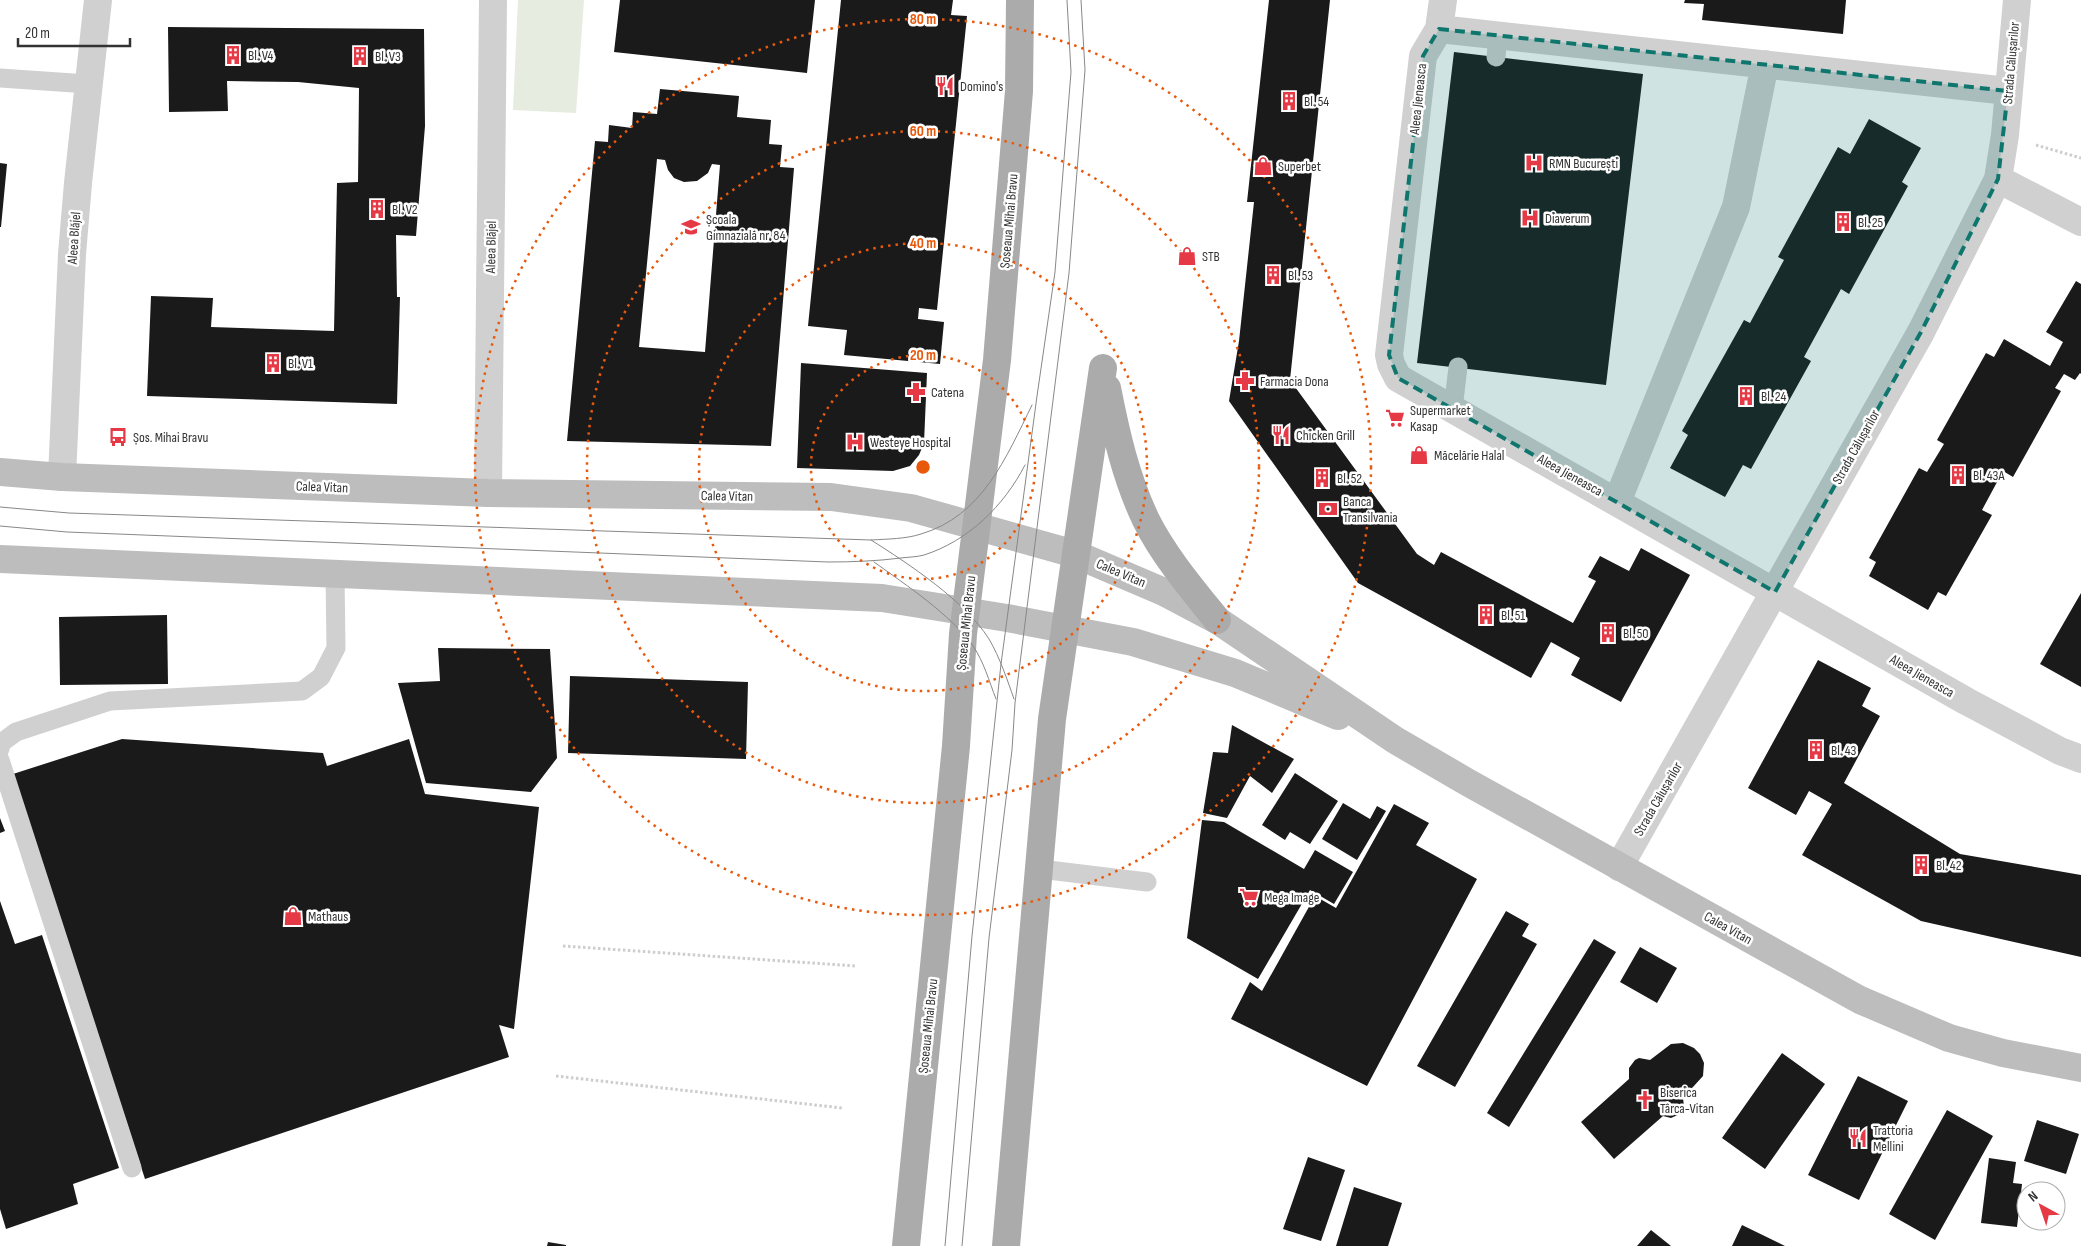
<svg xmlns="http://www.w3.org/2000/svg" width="2081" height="1246" viewBox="0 0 2081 1246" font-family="'Sofia Sans Condensed',sans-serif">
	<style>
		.green { fill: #e6ecdf }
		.building { fill: #1a1a1a; fill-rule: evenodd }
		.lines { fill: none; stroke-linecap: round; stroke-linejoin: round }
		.path { stroke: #cdcdcd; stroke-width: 3; stroke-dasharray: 2.5 2.5; stroke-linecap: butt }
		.service { stroke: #d0d0d0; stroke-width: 19 }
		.minor { stroke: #d0d0d0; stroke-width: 28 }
		.secondary { stroke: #bdbdbd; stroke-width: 28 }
		.primary { stroke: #ababab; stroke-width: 28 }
		.tram { stroke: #888; stroke-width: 1 }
		.marked { fill: #0f766e; fill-opacity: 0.2; stroke: #0f766e; stroke-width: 4; stroke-dasharray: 10 6; stroke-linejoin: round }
		.ring { fill: none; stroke: #e8590c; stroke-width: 2.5; stroke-dasharray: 2.5 5 }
		.labels { text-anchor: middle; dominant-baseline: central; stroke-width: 5; stroke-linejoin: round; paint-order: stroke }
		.poi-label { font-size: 14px; fill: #333; stroke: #fff; text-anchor: start }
		.street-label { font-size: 14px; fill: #333; stroke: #fff }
		.centre { fill: #e8590c; stroke: #fff; stroke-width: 2.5 }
		.ring-label { font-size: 15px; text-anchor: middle; font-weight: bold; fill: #e8590c; stroke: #fff; stroke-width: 5; stroke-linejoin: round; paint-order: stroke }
	</style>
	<rect width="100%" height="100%" fill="#fff"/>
	<path class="green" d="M518,0H584L576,113L513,110Z"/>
	<path class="building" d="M620,0H815L807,73L614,52Z
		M841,0H953L951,15L967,16L937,310L919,308L918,319L944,322L940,364L844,355L847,330L808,326Z
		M1269,0H1330L1290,380L1417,554L1434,565L1441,552L1573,623L1596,581L1588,577L1600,556L1629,571L1641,548L1690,575L1621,702L1571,675L1580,658L1551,642L1531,678L1358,583L1229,401L1239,341L1254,202H1247Z
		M1685,0H1846L1843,34L1702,20L1704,4L1684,3Z
		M168,27L424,29L425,126L416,236L396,235L397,297H400L397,404L147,396L151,296L213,298L211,327L334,331L337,183L358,182L359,88L298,82L227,81L228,111L169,112Z
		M1454,52L1643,74L1606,385L1417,363Z
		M660,89L739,96L737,117L771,120L769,144L782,145L780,167L794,168L771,446L567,441L595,141L608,142L609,125L632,128L633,112L657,114ZM657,159L665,160L668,170L674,178L684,182L697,181L708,173L712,164L720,165L705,352L639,347Z
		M1869,119L1921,148L1902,182L1908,186L1849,294L1841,289L1804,357L1811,361L1751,469L1743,465L1725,497L1670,468L1688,435L1682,431L1744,320L1750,323L1784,260L1778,257L1838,147L1850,154Z
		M0,163L7,164L1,227H0Z
		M2076,281L2081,284V374L2080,373L2075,380L2064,374L2055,388L2061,391L2013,477L2003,471L1982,510L1992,515L1946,596L1938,592L1928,610L1869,576L1876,562L1869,558L1919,468L1927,472L1944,444L1937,440L1986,353L1994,357L2004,339L2050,366L2063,342L2046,332Z
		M801,363L927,373L924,443L919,455L910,466L893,471L797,468Z
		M2081,593V687L2040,664Z
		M167,615L168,684L60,685L59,617Z
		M438,648L550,649L557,758L531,792L426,783L398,683L440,681Z
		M1818,660L1871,688L1862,706L1880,716L1844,783L1960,854L2081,875V957L1921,921L1802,855L1832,804L1809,791L1796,815L1748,788Z
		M570,676L748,682L746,759L568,753Z
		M1232,725L1294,759L1272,793L1250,776L1227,818L1203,813L1213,752L1228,753Z
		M122,739L323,753L327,766L409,739L425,794L539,807L514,1029L499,1025L509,1057L145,1179L13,774Z
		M1295,773L1338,801L1310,844L1290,832L1285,840L1262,825Z
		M1343,803L1370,819L1377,806L1386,811L1357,860L1322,839Z
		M1394,804L1429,823L1416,845L1477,879L1367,1086L1231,1019L1250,982L1262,991L1315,896L1336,908Z
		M0,818L5,831L0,833Z
		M1202,820L1224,822L1304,869L1315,850L1353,872L1334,904L1310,890L1258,979L1187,938Z
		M0,901L15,944L42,935L119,1168L73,1184L78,1204L6,1229L0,1209Z
		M1506,911L1529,924L1522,936L1537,944L1455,1087L1417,1066Z
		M1594,939L1616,952L1509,1127L1487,1113Z
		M1640,947L1677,968L1657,1003L1620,982Z
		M1683,1043L1694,1048L1700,1054L1704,1063L1703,1076L1683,1098L1684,1106L1680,1114L1671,1118L1663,1116L1614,1159L1581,1122L1629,1079V1068L1635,1060L1639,1058L1650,1060L1671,1044Z
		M1782,1053L1825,1084L1765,1169L1722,1138Z
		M1858,1076L1908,1101L1859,1200L1808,1175Z
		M1947,1110L1993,1136L1935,1240L1889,1214Z
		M2037,1120L2079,1134L2066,1174L2024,1161Z
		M1308,1157L1345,1170L1321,1241L1283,1229Z
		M1989,1158L2016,1162L2013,1183L2022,1184L2017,1227L1981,1223Z
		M1354,1187L1402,1203L1388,1246H1336Z
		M1742,1225L1785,1246H1732Z
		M1651,1230L1671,1246H1637Z
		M548,1242L566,1245V1246H547Z"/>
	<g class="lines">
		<path class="path" d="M2036,145L2081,158
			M563,946L856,966
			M556,1076L842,1108"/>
		<path class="service" d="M1496,57L1498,35
			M0,78L88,84
			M1453,409L1458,367
			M0,749L1,743L16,732L110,701L302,691L321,677L336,648L335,574
			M0,760L132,1168
			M1040,869L1147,882"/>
		<path class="minor" d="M1443,0L1439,29L1423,56L1389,355L1391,364L1398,378L1966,701L2060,751L2081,759
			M1439,29L2008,91
			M1998,179L2081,222
			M62,477L72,254L78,183L98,0
			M488,493L493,0
			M1617,502L1736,207L1765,64
			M1619,867L1921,332L1998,179L2005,135L2017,0"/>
		<path class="secondary" d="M0,472L62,477L488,493L831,497L911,508L1075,554L1164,592L1217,620L1395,740L1467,782L1860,1000L1949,1038L2003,1053L2081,1068
			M0,559L882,598L1007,618L1133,642L1235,673L1338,716"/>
		<path class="primary" d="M1107,388C1116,434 1126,478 1146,520C1164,556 1192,589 1217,620
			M906,1246L956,746L963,634L997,360L1019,91L1020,0
			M1006,1246L1052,719L1103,368"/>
		<path class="tram" d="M0,507L69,513L871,540C887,539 906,539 921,534C982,516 1006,458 1032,405
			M0,526L67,532L828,562C853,562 877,561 901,558C909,557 917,557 924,555C968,541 1004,506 1025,465
			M871,540C909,564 965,601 989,639C1000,658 1007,679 1014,699
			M874,562C906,585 950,614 973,646C984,662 989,681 996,699
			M945,1246L972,936L1001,664L1037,396L1055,272L1071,72L1067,0
			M962,1246L989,938L1012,750L1015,703L1069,273L1085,70L1081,0"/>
	</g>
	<path class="marked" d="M1439,29L2008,91L1998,179L1921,332L1775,592L1398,378L1389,355L1423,56Z"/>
	<g class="ring">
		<circle cx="923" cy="467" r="112"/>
		<circle cx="923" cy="467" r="224"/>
		<circle cx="923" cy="467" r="336"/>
		<circle cx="923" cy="467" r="448"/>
	</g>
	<defs>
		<g id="building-bare" transform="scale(1.5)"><path d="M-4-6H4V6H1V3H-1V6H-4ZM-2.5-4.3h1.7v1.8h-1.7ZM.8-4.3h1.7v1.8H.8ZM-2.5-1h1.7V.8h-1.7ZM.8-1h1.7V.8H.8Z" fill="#e63946" stroke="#fff" stroke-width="2.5" paint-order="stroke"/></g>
		<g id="restaurant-bare" transform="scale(1.5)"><path d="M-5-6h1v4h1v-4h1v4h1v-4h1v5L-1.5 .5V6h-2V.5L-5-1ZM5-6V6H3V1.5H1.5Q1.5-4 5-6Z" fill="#e63946" stroke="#fff" stroke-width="2.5" paint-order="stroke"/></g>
		<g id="hospital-bare" transform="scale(1.5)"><path d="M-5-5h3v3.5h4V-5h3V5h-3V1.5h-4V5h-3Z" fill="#e63946" stroke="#fff" stroke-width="2.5" paint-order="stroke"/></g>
		<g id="shop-bare" transform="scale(1.5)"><path d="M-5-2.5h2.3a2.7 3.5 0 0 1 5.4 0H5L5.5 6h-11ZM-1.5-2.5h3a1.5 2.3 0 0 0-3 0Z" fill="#e63946" stroke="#fff" stroke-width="2.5" paint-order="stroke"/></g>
		<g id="school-bare" transform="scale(1.5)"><path d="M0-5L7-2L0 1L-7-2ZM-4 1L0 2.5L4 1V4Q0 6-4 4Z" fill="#e63946" stroke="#fff" stroke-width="2.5" paint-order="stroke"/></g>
		<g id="pharmacy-bare" transform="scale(1.5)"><path d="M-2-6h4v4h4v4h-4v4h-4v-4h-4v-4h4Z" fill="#e63946" stroke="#fff" stroke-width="2.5" paint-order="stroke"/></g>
		<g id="supermarket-bare" transform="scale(1.5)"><path d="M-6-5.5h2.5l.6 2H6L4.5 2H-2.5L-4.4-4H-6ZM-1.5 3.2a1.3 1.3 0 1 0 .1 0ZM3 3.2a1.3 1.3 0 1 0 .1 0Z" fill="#e63946" stroke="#fff" stroke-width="2.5" paint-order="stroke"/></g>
		<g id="bus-bare" transform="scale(1.5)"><path d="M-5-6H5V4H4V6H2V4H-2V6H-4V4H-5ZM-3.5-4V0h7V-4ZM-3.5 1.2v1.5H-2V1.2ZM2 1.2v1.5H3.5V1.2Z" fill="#e63946" stroke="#fff" stroke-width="2.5" paint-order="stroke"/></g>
		<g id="bank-bare" transform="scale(1.5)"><path d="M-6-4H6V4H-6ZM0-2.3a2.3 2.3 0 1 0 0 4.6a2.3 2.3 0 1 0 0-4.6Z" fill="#e63946" stroke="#fff" stroke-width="2.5" paint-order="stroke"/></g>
		<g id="church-bare" transform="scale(1.5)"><path d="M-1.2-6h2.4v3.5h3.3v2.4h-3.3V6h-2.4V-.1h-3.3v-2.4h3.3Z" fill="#e63946" stroke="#fff" stroke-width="2.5" paint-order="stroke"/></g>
	</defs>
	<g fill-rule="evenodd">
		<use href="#building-bare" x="233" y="55"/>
		<use href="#building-bare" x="360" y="56"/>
		<use href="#restaurant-bare" x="945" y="86"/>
		<use href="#building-bare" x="1289" y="101"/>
		<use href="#hospital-bare" x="1534" y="163"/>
		<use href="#shop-bare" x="1263" y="166"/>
		<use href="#building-bare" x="377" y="209"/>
		<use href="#hospital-bare" x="1530" y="218"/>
		<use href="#building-bare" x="1843" y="222"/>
		<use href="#school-bare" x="691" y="227"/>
		<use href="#shop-bare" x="1187" y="256"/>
		<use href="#building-bare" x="1273" y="275"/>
		<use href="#building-bare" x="273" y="363"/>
		<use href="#pharmacy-bare" x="1245" y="381"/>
		<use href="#pharmacy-bare" x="916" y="392"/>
		<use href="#building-bare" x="1746" y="396"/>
		<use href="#supermarket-bare" x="1395" y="418"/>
		<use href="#restaurant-bare" x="1281" y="435"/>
		<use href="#bus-bare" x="118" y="437"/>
		<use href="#hospital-bare" x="855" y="442"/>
		<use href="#shop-bare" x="1419" y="455"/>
		<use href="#building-bare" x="1958" y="475"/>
		<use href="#building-bare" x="1322" y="478"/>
		<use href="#bank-bare" x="1328" y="509"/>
		<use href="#building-bare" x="1486" y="615"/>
		<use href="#building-bare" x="1608" y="633"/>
		<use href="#building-bare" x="1816" y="750"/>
		<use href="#building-bare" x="1921" y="865"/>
		<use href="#supermarket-bare" x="1249" y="897"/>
		<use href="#shop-bare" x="293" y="916"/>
		<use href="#church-bare" x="1645" y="1100"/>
		<use href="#restaurant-bare" x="1858" y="1138"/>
	</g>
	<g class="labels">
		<g class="poi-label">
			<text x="248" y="55">Bl. V4</text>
			<text x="375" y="56">Bl. V3</text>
			<text x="960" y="86">Domino's</text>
			<text x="1304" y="101">Bl. 54</text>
			<text x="1549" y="163">RMN București</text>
			<text x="1278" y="166">Superbet</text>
			<text x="392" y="209">Bl. V2</text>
			<text x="1545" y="218">Diaverum</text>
			<text x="706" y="219">Școala<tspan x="706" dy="16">Gimnazială nr. 84</tspan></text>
			<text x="1858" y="222">Bl. 25</text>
			<text x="1202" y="256">STB</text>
			<text x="1288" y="275">Bl. 53</text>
			<text x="288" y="363">Bl. V1</text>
			<text x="1260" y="381">Farmacia Dona</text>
			<text x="931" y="392">Catena</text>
			<text x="1761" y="396">Bl. 24</text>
			<text x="1410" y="410">Supermarket<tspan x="1410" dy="16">Kasap</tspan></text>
			<text x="1296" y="435">Chicken Grill</text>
			<text x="133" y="437">Șos. Mihai Bravu</text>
			<text x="870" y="442">Westeye Hospital</text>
			<text x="1434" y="455">Măcelărie Halal</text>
			<text x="1973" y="475">Bl. 43A</text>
			<text x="1337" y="478">Bl. 52</text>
			<text x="1343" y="501">Banca<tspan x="1343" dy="16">Transilvania</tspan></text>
			<text x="1501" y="615">Bl. 51</text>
			<text x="1623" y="633">Bl. 50</text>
			<text x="1831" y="750">Bl. 43</text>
			<text x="1936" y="865">Bl. 42</text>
			<text x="1264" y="897">Mega Image</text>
			<text x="308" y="916">Mathaus</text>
			<text x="1660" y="1092">Biserica<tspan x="1660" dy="16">Târca-Vitan</tspan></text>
			<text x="1873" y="1130">Trattoria<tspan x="1873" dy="16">Mellini</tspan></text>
		</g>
		<g class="street-label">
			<text transform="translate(2011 63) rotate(-85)">Strada Călușarilor</text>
			<text transform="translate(1418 99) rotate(-84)">Aleea Jieneasca</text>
			<text transform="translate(1009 221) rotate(-85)">Șoseaua Mihai Bravu</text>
			<text transform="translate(74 238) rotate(-86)">Aleea Blăjel</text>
			<text transform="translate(491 247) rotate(-89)">Aleea Blăjel</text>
			<text transform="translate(1856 447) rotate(-61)">Strada Călușarilor</text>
			<text transform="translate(1570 475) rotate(29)">Aleea Jieneasca</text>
			<text transform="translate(322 487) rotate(2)">Calea Vitan</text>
			<text transform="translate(727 496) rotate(1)">Calea Vitan</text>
			<text transform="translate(1121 573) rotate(23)">Calea Vitan</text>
			<text transform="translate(966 623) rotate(-84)">Șoseaua Mihai Bravu</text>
			<text transform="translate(1922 676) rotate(30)">Aleea Jieneasca</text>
			<text transform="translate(1658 799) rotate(-60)">Strada Călușarilor</text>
			<text transform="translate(1728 928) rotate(29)">Calea Vitan</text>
			<text transform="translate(928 1026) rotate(-84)">Șoseaua Mihai Bravu</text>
		</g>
	</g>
	<circle cx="923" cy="467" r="8" class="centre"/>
	<g class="ring-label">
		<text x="923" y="24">80 m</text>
		<text x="923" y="136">60 m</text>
		<text x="923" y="248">40 m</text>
		<text x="923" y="360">20 m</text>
	</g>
	<g transform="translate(2041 1206) rotate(320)"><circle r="24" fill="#ffffff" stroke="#adadad"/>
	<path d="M0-4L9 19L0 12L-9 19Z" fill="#e63946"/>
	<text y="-8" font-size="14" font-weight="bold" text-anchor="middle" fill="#333333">N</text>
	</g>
	<path d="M18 38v8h112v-8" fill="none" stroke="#333333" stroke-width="2.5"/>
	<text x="25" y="38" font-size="15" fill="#333333" stroke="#ffffff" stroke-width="4" paint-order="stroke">20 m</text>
</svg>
